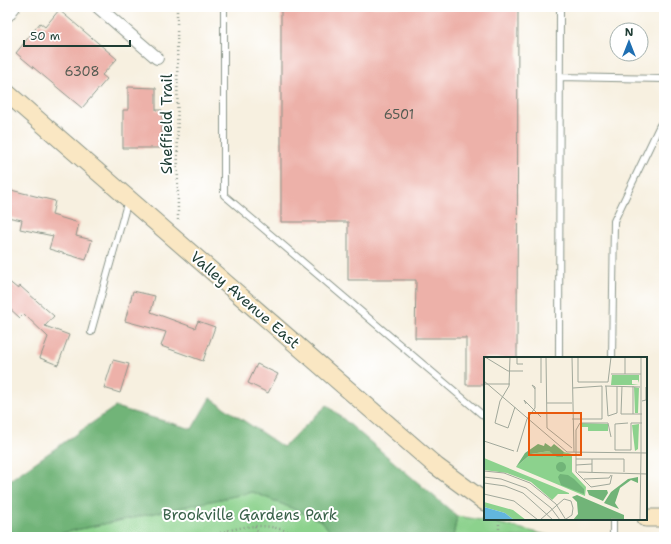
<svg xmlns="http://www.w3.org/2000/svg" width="671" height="544" viewBox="0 0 671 544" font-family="'Shantell Sans',sans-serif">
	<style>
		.green { fill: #8cd28d; stroke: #568860 }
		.forest { fill: #71b478; stroke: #487856 }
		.building { fill: #edb1a9 }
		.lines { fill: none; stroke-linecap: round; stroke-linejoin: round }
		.lane-casing { stroke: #8b968a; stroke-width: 8 }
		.street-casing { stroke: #8b968a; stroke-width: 14 }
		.secondary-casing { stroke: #8b968a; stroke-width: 19 }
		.path { stroke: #8b968a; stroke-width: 2.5; stroke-dasharray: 1 3; stroke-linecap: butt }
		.lane { stroke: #fff; stroke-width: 6 }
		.street { stroke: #fff; stroke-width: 12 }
		.secondary { stroke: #fae7c3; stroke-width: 17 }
		.labels { text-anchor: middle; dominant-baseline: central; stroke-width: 4; stroke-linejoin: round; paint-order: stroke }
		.number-label { font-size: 13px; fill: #525a51 }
		.street-label { font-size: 15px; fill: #1f3d34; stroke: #fff }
		.park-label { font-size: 15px; fill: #3a624a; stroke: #fff }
		.inset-road { fill: none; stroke: #a1a89b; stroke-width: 1 }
		.view { fill: #e8590c; fill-opacity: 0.15; stroke: #e8590c; stroke-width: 2 }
		.inset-edge { fill: none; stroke: #1f3d34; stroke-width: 2 }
	</style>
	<rect width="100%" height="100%" fill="#fff"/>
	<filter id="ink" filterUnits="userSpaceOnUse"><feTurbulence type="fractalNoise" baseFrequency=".025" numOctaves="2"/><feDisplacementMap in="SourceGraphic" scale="8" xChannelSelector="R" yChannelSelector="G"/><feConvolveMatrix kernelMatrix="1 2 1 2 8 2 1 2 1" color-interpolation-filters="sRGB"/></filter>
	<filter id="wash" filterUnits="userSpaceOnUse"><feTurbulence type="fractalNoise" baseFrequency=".012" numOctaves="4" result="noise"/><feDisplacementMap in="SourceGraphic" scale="16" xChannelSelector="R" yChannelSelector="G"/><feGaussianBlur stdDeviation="0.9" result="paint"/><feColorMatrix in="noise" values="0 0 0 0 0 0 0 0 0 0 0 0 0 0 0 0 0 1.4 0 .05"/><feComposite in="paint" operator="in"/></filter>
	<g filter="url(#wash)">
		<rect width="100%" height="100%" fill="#f7f0e0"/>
		<path class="green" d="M253,492L322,521L334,537H43Z
			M457,516L493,522L555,537H453Z"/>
		<path class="forest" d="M210,398L283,447L327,405L457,516L453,537H334L322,521L253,492L43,537H7V482L115,407L192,429Z"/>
		<g id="blocks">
			<path class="building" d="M281,7H518L517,358H485V385H466V338H415L416,280H348V222H281Z
				M59,10L117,59L102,75L107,79L82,108L16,53L40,23L45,27Z
				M128,87L156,88V110H162V148H123V110H128Z
				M7,189L55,201L52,215L79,223L76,236L92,240L86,260L49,249L53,236L20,229L22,220L7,217Z
				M7,280L18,289L20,286L54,316L45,326L69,335L58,365L40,358L48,337L24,314L20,318L7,306Z
				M133,291L155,296L151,312L195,328L198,321L215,327L203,361L161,346L166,332L125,321Z
				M113,360L129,364L120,393L104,388Z
				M257,364L278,374L268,393L248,383Z"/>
		</g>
	</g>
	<g filter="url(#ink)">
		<use href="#blocks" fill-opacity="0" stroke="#8b968a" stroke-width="1"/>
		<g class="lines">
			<g class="lane-casing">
				<path id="lane" d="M224,7V195L485,417
					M560,77L664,79
					M91,332L128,200
					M559,358L560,7
					M612,358L614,221L660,125H664
					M613,519V537"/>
			</g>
			<g class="street-casing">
				<path id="street" d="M98,7L157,58
					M7,16L14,7"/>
			</g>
			<g class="secondary-casing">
				<path id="secondary" d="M7,93L436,466L485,502
					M646,518H664"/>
			</g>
			<path class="path" d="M177,7L178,221
				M255,526L261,537
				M209,537C241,525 268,520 300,537
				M499,537V519"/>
			<use href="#lane" class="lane"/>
			<use href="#street" class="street"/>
			<use href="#secondary" class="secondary"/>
		</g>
	</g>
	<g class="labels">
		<g class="number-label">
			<text x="82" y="71">6308</text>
			<text x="399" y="114">6501</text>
		</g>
		<g class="street-label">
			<text transform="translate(167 124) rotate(-90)">Sheffield Trail</text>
			<text transform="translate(245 300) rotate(41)">Valley Avenue East</text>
		</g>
		<g class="park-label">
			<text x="250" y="515">Brookville Gardens Park</text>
		</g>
	</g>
	<g transform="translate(484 357)">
		<rect width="163" height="163" fill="#f7f0e0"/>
		<path d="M128,18H155V26L154,23H148V27L155,28H127ZM150,30L155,31L154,56H151ZM98,66L124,67V74H104V70H98ZM155,67L154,92L151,94L148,68ZM65,94L79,100L80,95L88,97V115L102,130L101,139L32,110L47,97ZM0,101L85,136V137H74L68,143L47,125L23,116L0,113ZM0,145L29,153L42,163H30L21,156L0,150Z" fill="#8cd28d"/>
		<path d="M61,86L67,90L70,87L80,95L79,100H73L65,94L47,97L32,110L41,96L54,87L60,89ZM72 110a5 5 0 1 1 10 0a5 5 0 1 1-10 0ZM76,117L84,118L90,122L100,132V137L77,128L74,120ZM154,120V126L147,123L136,131L131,146L135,152L120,146L127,135L144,122ZM103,133H123L124,136L119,144L105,138ZM93,138L140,158V163H89L94,157L93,145L88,140Z" fill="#71b478"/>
		<path d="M0,150L21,156L30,163H0Z" fill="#62b6de"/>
		<path class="inset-road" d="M1,0L24,14H39M26,0L25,29L16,44L11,66L24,71L31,50M33,0V7H39M57,0V26M62,0L63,71L88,91M88,0L90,95M94,0V25H124L127,0M127,17H157M141,17V0M0,24L83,95L163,96M0,27H26M121,29L156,30M122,29L124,59L133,56V29M138,29L137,57H158M149,29V57M158,44L162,43V30M63,46H88M42,47L40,43L57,60M88,62H118V29L89,31M127,80L124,66H96L92,73V115L107,130L126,127L128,118M0,84L30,94M131,93H147V66H158M131,93V67L144,66M33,95L43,62L51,51V30L48,28L51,32M157,96V0M92,102H140V115M108,102V115M92,108L108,107M0,114L20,116L46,126L72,147L82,163M94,115L163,117M0,120L17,122L42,131L67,151L76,163M100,122L125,121L127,118M0,126L21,129L39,136L69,163M0,137L30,144L54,163M127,162L148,163M56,163L80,142L87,144L89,151L88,158L82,162M156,163L157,96"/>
		<path class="view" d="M45,56H97V98H45Z"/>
		<rect width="163" height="163" class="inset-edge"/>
	</g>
	<rect width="671" height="544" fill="none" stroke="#fff" stroke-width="24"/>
	<g transform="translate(629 42)"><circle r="19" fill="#ffffff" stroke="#a5b1ae"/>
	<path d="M0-3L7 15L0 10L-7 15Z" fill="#1f6fb2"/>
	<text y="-6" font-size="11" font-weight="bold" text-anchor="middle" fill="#1f3d34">N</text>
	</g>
	<path d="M24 40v6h106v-6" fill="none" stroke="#1f3d34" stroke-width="2"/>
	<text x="30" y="40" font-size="12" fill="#1f3d34" stroke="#ffffff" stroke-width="3" paint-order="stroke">50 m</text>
</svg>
